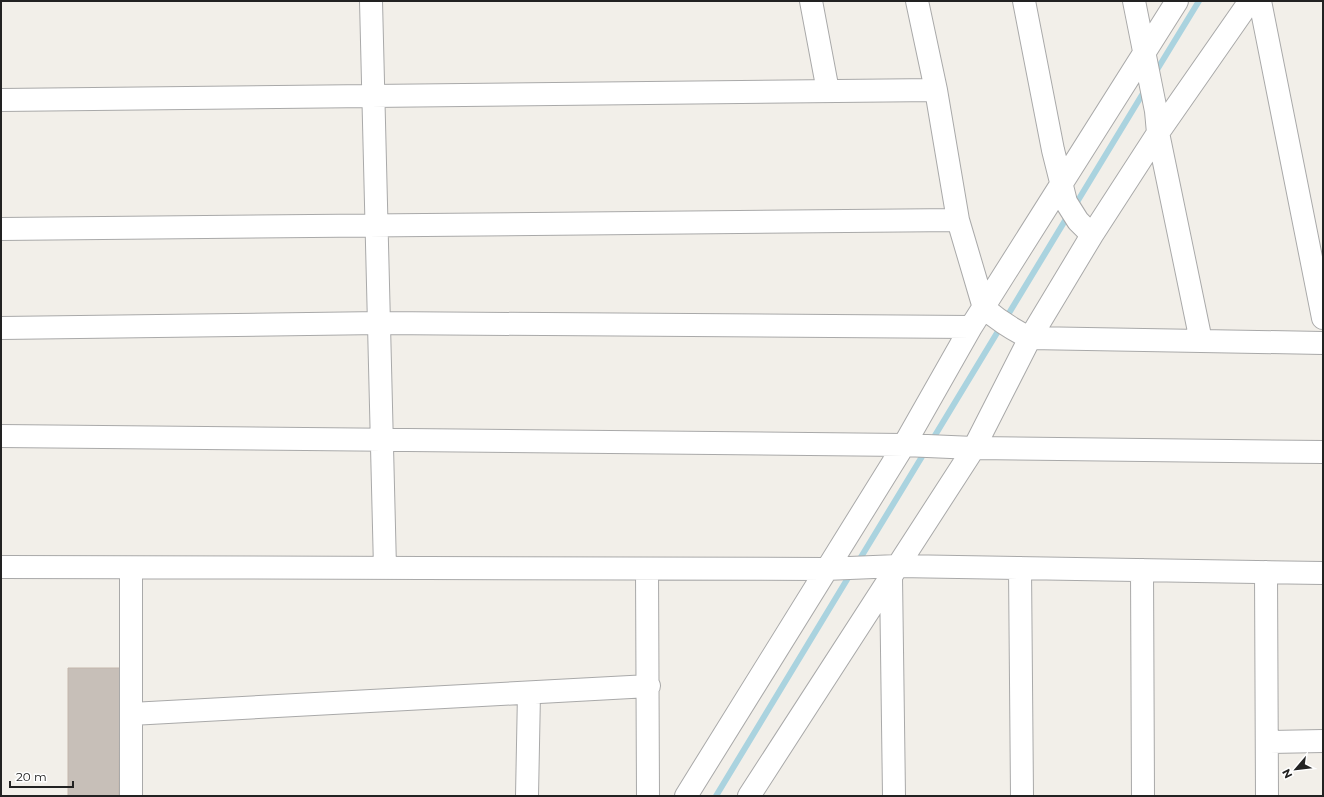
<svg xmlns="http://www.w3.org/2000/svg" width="1324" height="797" viewBox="0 0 1324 797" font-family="Montserrat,sans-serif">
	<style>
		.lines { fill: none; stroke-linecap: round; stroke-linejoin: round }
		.stream { stroke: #aad3df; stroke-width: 6 }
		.building { fill: #c7bfb8; stroke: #c4b6ab }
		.minor-casing { stroke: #a9a9a9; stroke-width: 24 }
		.minor { stroke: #fff; stroke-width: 22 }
	</style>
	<rect width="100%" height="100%" fill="#f2efe9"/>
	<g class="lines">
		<path class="stream" d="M1155,73L1199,1
			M1074,207L1145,90
			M931,442L1069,214
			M858,562L926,450
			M716,796L851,573"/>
	</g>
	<path class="building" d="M68,668H120L119,796H68Z"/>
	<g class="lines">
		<g class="minor-casing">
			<path id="minor" d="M371,1L385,568
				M811,1L828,91
				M917,1L936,90L958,220L984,308C998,320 1013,330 1030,338L1323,343
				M1024,1L1053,150L1066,202L1078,221L1092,235
				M1134,1L1156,111L1158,133L1201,341
				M1260,1L1323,318
				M1,100L936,90
				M1,229L958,220
				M1,328L380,323L971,327
				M1,436L904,445L974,448L1323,452
				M1,567L825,569L898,566L1323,573
				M131,568V796
				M1020,568L1022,796
				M647,569L648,796
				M1142,570L1143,796
				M1266,572L1267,796
				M891,577L894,796
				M131,714L649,686
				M1267,742L1323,741
				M527,796L529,693
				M686,796L904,445L971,327L1177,1
				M749,796L974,448L1030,338L1092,235L1158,133L1250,1"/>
		</g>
		<use href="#minor" class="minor"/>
	</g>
	<rect width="1324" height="797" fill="none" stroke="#222222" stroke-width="4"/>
	<g transform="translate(1296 769) rotate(242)" stroke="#ffffff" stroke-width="3" paint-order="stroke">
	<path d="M0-3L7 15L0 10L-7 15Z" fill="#222222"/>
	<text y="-6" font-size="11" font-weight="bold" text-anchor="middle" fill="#222222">N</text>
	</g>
	<path d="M10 781v6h63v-6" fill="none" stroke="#222222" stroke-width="2"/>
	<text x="16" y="781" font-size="12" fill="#222222" stroke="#ffffff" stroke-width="3" paint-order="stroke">20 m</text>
</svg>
